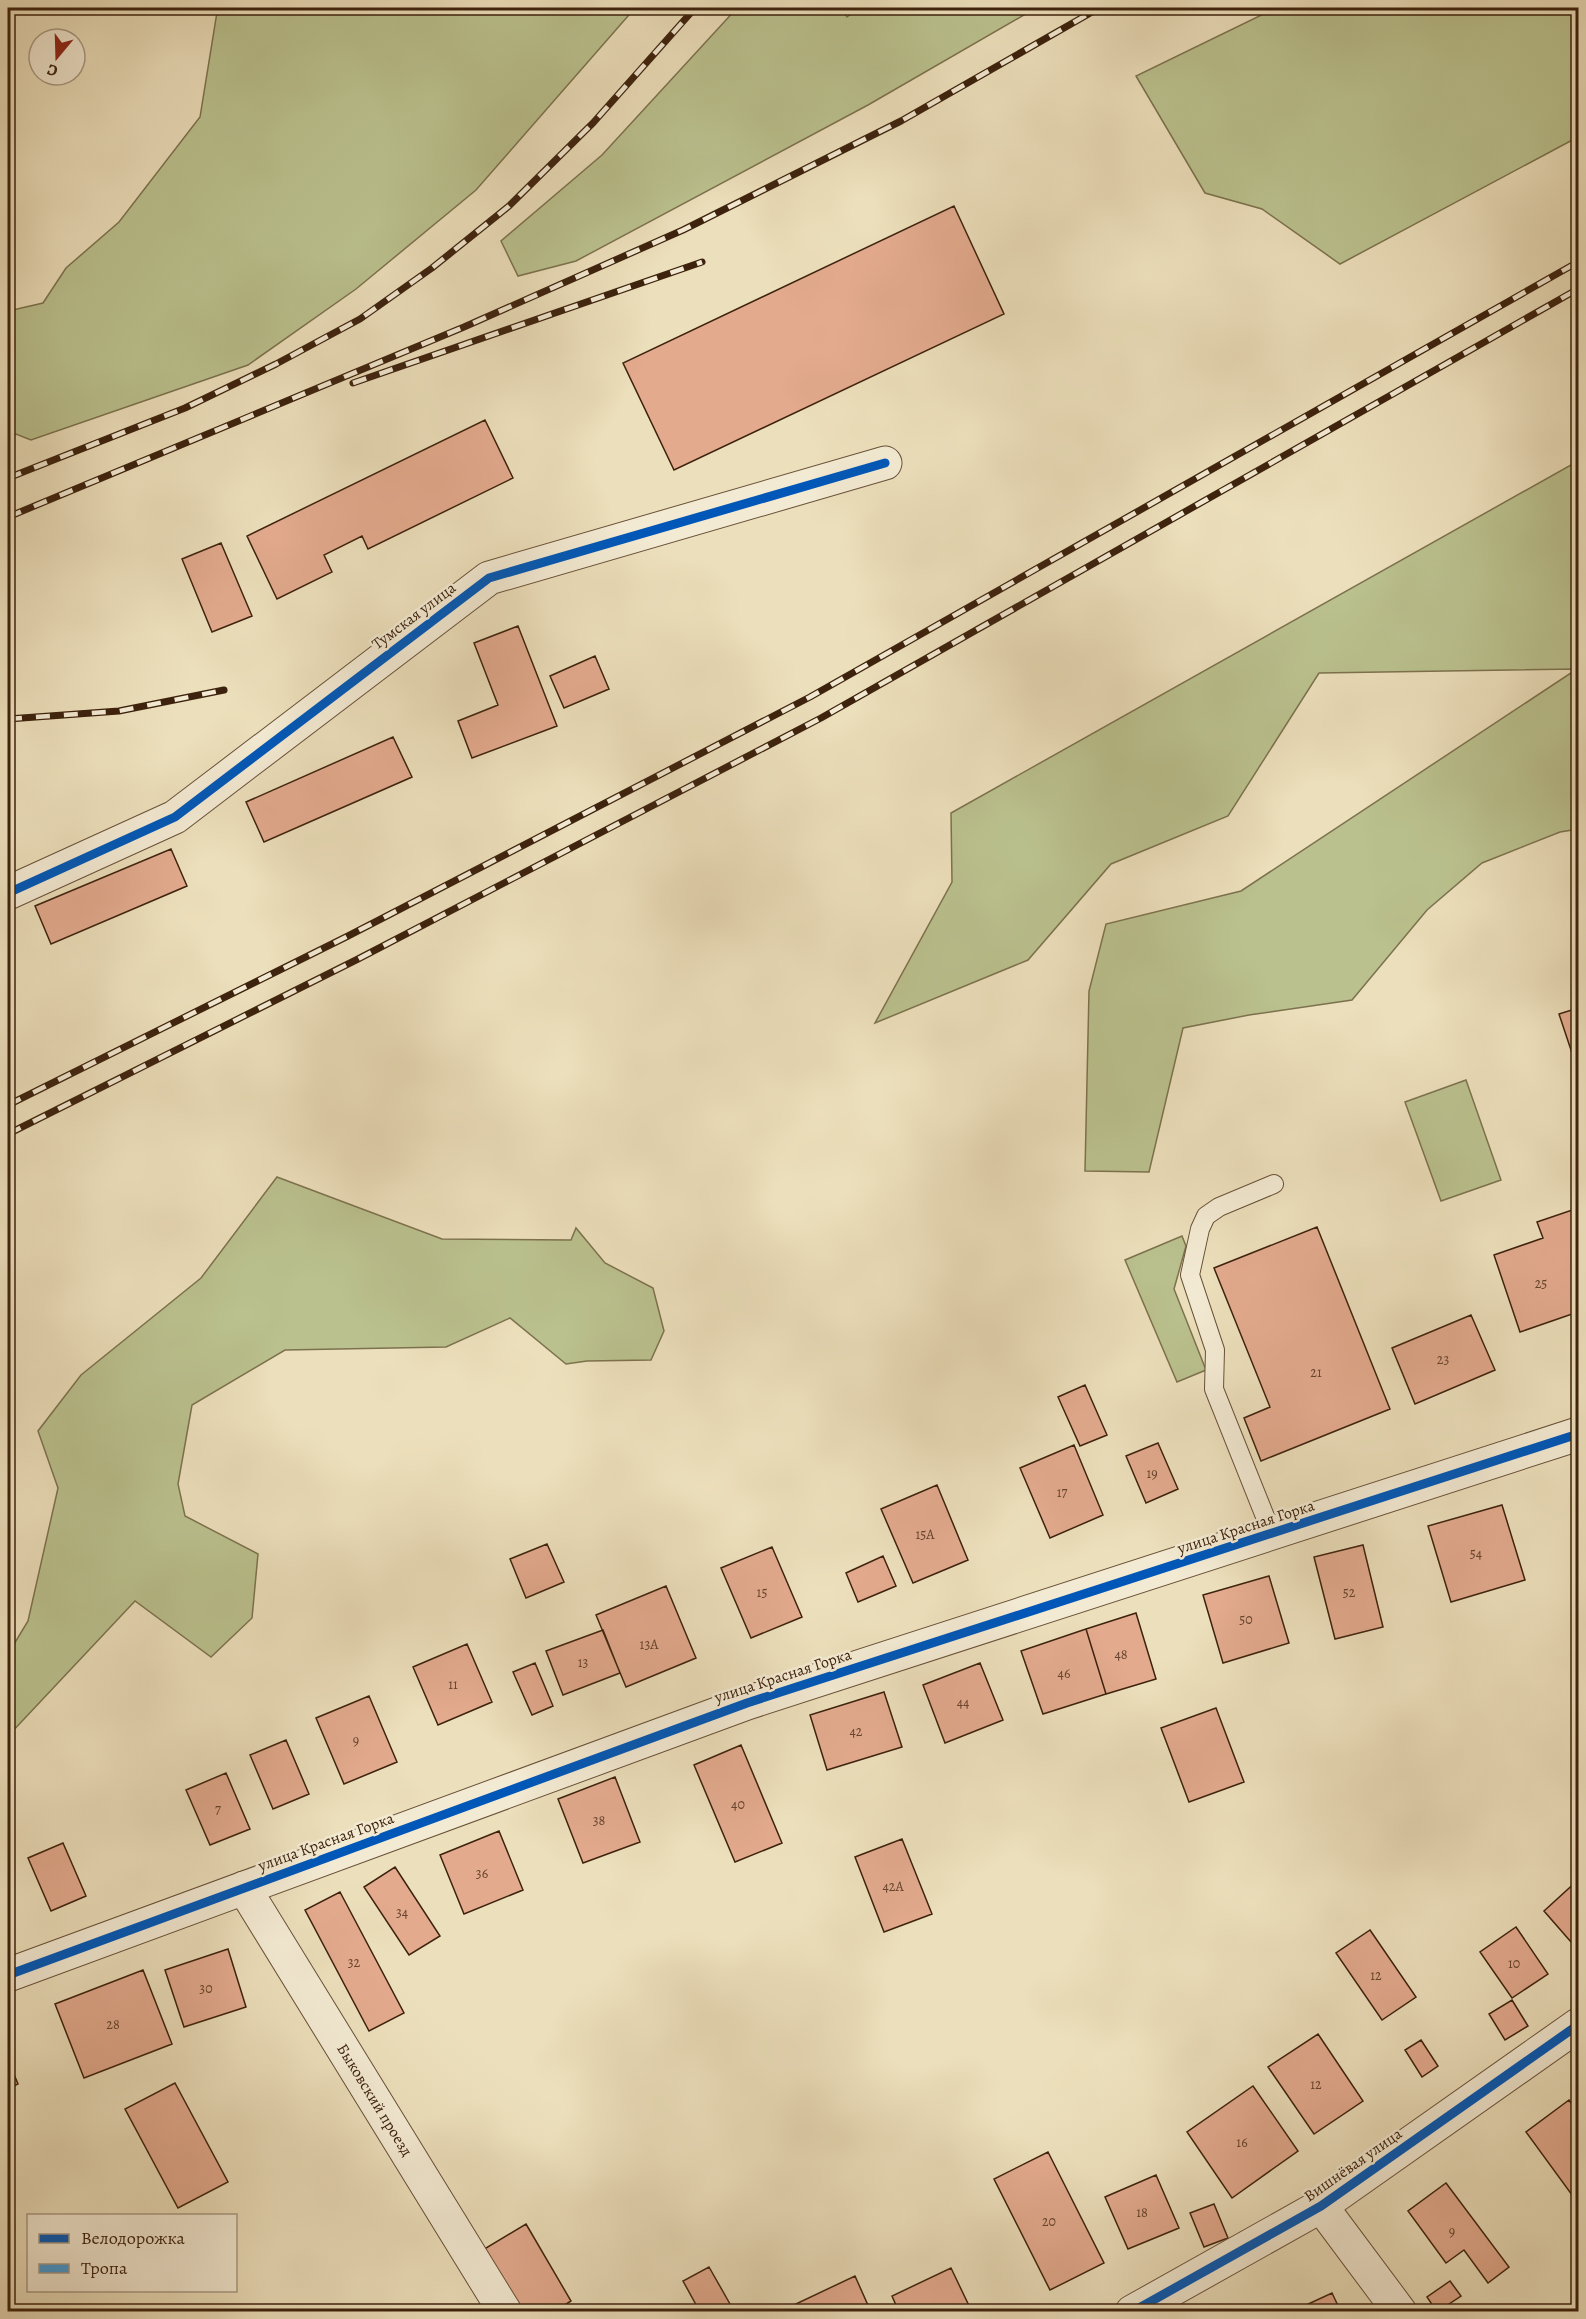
<svg xmlns="http://www.w3.org/2000/svg" width="1586" height="2319" viewBox="0 0 1586 2319" font-family="Alegreya,serif">
	<style>
		.green { fill: #bac18e; stroke: #7c724e; stroke-width: 1.5 }
		.building { fill: #e3aa8e; stroke: #3d220d; stroke-width: 1.5 }
		.lines { fill: none; stroke-linecap: round; stroke-linejoin: round }
		.service-casing { stroke: #695138; stroke-width: 20 }
		.minor-casing { stroke: #695138; stroke-width: 35 }
		.service { stroke: #f3ead3; stroke-width: 18 }
		.minor { stroke: #f3ead3; stroke-width: 33 }
		.rail-casing { stroke: #3d220d; stroke-width: 7 }
		.rail { stroke: #f3ead3; stroke-width: 4.5; stroke-dasharray: 14; stroke-linecap: butt }
		.quiet { stroke: #3f9cde; stroke-width: 8; stroke-dasharray: 15 8; stroke-linecap: butt }
		.cycleway-casing { stroke: #f3ead3; stroke-width: 13 }
		.cycleway { stroke: #0057b8; stroke-width: 9 }
		.labels { text-anchor: middle; dominant-baseline: central; stroke-width: 5; stroke-linejoin: round; paint-order: stroke }
		.number-label { font-size: 14px; fill: #66442d }
		.street-label { font-size: 16px; fill: #3d220d; stroke: #f3ead3 }
	</style>
	<rect width="100%" height="100%" fill="#ecdfbb"/>
	<filter id="stains"><feTurbulence type="fractalNoise" baseFrequency=".00333" numOctaves="4"/><feColorMatrix values="0 0 0 0 .2 0 0 0 0 .09 0 0 0 0 .02 0 0 0 .5 -.17"/></filter>
	<radialGradient id="worn" r=".72"><stop offset=".6" stop-color="#630" stop-opacity="0"/><stop offset="1" stop-color="#630" stop-opacity=".3"/></radialGradient>
	<path class="green" d="M215,8H635L476,190L356,289L248,365L31,440L8,431V311L43,303L66,268L119,222L200,117L217,12Z
		M737,8H841L847,17L859,8H1036L868,105L576,261L518,276L501,241L602,155Z
		M1276,8H1578V137L1340,264L1262,209L1205,193L1136,76Z
		M1578,461V829L1560,832L1482,863L1427,910L1352,1000L1249,1015L1183,1028L1149,1172L1085,1171L1089,991L1106,924L1241,891L1577,669L1319,673L1228,816L1111,864L1028,960L875,1023L952,882L951,813Z
		M1466,1080L1501,1180L1441,1201L1405,1102Z
		M277,1177L442,1239L571,1240L576,1228L605,1263L653,1288L664,1331L651,1360L587,1361L566,1364L510,1318L446,1347L285,1350L192,1405L178,1484L185,1516L258,1554L252,1618L211,1657L135,1601L9,1735L8,1815V1654L28,1621L58,1488L38,1431L81,1375L201,1278Z
		M1182,1236L1186,1246L1174,1289L1206,1370L1177,1382L1125,1260Z"/>
	<path class="building" d="M954,206L1004,314L674,470L623,363Z
		M485,420L513,478L368,549L362,536L324,555L332,572L277,599L247,536Z
		M221,543L252,616L212,632L182,559Z
		M518,626L557,726L472,758L458,721L498,705L474,643Z
		M595,656L609,689L564,708L550,676Z
		M393,737L412,777L264,842L246,802Z
		M171,849L187,886L51,944L35,906Z
		M1578,1008V1071L1559,1014Z
		M1578,1208V1312L1520,1332L1494,1255L1543,1238L1537,1222Z
		M1317,1227L1390,1409L1261,1461L1244,1418L1270,1407L1214,1268Z
		M1471,1315L1495,1370L1415,1404L1392,1348Z
		M1085,1385L1107,1435L1080,1446L1058,1397Z
		M1158,1443L1178,1489L1146,1503L1126,1456Z
		M1074,1445L1103,1515L1050,1538L1020,1468Z
		M937,1485L968,1560L913,1583L881,1509Z
		M1502,1505L1525,1580L1451,1602L1428,1526Z
		M547,1544L564,1582L526,1598L510,1559Z
		M1363,1545L1383,1627L1335,1639L1314,1557Z
		M772,1547L802,1617L751,1638L721,1568Z
		M883,1556L896,1586L858,1602L846,1573Z
		M1269,1576L1289,1643L1223,1663L1203,1595Z
		M666,1586L696,1658L626,1687L596,1615Z
		M1136,1613L1156,1679L1106,1694L1086,1629Z
		M1086,1629L1106,1694L1043,1714L1021,1651Z
		M603,1630L620,1673L563,1695L546,1651Z
		M467,1644L492,1702L438,1725L413,1667Z
		M535,1663L553,1706L532,1715L513,1672Z
		M980,1663L1003,1720L945,1743L923,1685Z
		M884,1692L902,1747L827,1770L810,1715Z
		M369,1696L397,1762L344,1784L316,1718Z
		M1216,1708L1244,1782L1189,1802L1161,1728Z
		M286,1740L309,1794L273,1809L250,1755Z
		M741,1745L782,1843L735,1862L694,1765Z
		M226,1773L250,1829L210,1845L186,1790Z
		M615,1777L640,1842L583,1863L558,1799Z
		M499,1831L523,1890L464,1914L440,1855Z
		M902,1839L932,1914L884,1932L855,1857Z
		M63,1843L86,1896L51,1911L28,1858Z
		M395,1867L440,1936L409,1955L364,1887Z
		M1578,1880V1950L1544,1911Z
		M340,1892L404,2013L369,2031L305,1910Z
		M1516,1927L1548,1974L1512,1998L1480,1952Z
		M1370,1930L1416,1997L1382,2020L1336,1953Z
		M228,1949L246,2007L184,2027L165,1970Z
		M143,1970L172,2044L84,2078L55,2004Z
		M1512,2000L1528,2026L1505,2040L1489,2014Z
		M1318,2034L1363,2101L1314,2134L1268,2067Z
		M1421,2040L1438,2066L1422,2077L1405,2050Z
		M8,2060L18,2084L8,2089Z
		M175,2083L228,2182L178,2208L125,2109Z
		M1253,2086L1298,2151L1232,2198L1187,2132Z
		M1569,2100L1578,2113V2190L1572,2195L1526,2132Z
		M1048,2152L1104,2263L1050,2290L994,2179Z
		M1156,2175L1179,2228L1128,2249L1105,2197Z
		M1446,2183L1509,2267L1488,2283L1464,2250L1446,2263L1408,2211Z
		M1214,2204L1228,2238L1204,2247L1190,2213Z
		M526,2224L571,2301L554,2312H510L476,2254Z
		M709,2267L734,2311L733,2312H700L683,2281Z
		M951,2268L972,2312H899L892,2296Z
		M855,2276L871,2312H779Z
		M1450,2281L1461,2296L1437,2312L1427,2297Z
		M1332,2293L1341,2312H1291Z"/>
	<g class="lines">
		<g class="service-casing">
			<path id="service" d="M1272,1534L1214,1389L1215,1350L1190,1275L1200,1229L1206,1216L1219,1207L1274,1184"/>
		</g>
		<g class="minor-casing">
			<g id="minor">
				<path d="M8,893L175,817L489,578L885,463"/>
				<path id="s1" d="M244,1888L505,2312"/>
				<path d="M8,1975L747,1703L1578,1434"/>
				<path d="M1321,2206L1400,2312"/>
				<path d="M1132,2312L1321,2206L1578,2025"/>
			</g>
		</g>
		<use href="#service" class="service"/>
		<use href="#minor" class="minor"/>
		<g class="rail-casing">
			<path id="rail" d="M353,383L702,262
				M8,478L185,408L276,364L360,319L432,268L509,206L593,123L695,8
				M8,517L464,327L683,230L901,121L1099,8
				M8,719L119,711L224,690
				M8,1105L348,936L810,697L1578,262
				M8,1134L358,959L821,718L1578,289"/>
		</g>
		<use href="#rail" class="rail"/>
		<path class="quiet" d="M1578,440L1576,448L1578,453"/>
		<g class="cycleway-casing">
			<path id="cycleway" d="M8,893L175,817L489,578L885,463
				M8,1975L747,1703L1578,1434
				M1132,2312L1321,2206L1578,2025"/>
		</g>
		<use href="#cycleway" class="cycleway"/>
	</g>
	<g class="labels">
		<g class="number-label">
			<text x="1541" y="1283">25</text>
			<text x="1443" y="1359">23</text>
			<text x="1316" y="1372">21</text>
			<text x="1152" y="1473">19</text>
			<text x="1062" y="1492">17</text>
			<text x="925" y="1534">15А</text>
			<text x="1476" y="1553">54</text>
			<text x="762" y="1592">15</text>
			<text x="1349" y="1592">52</text>
			<text x="1246" y="1619">50</text>
			<text x="649" y="1644">13А</text>
			<text x="1121" y="1654">48</text>
			<text x="583" y="1662">13</text>
			<text x="1064" y="1673">46</text>
			<text x="453" y="1684">11</text>
			<text x="963" y="1702">44</text>
			<text x="856" y="1731">42</text>
			<text x="356" y="1740">9</text>
			<text x="738" y="1804">40</text>
			<text x="218" y="1809">7</text>
			<text x="599" y="1820">38</text>
			<text x="482" y="1873">36</text>
			<text x="893" y="1886">42А</text>
			<text x="402" y="1912">34</text>
			<text x="354" y="1962">32</text>
			<text x="1514" y="1963">10</text>
			<text x="1376" y="1975">12</text>
			<text x="206" y="1988">30</text>
			<text x="113" y="2024">28</text>
			<text x="1316" y="2084">12</text>
			<text x="1242" y="2142">16</text>
			<text x="1142" y="2212">18</text>
			<text x="1049" y="2221">20</text>
			<text x="1452" y="2231">9</text>
		</g>
		<g class="street-label">
			<text transform="translate(414 616) rotate(-37)">Тумская улица</text>
			<text transform="translate(1246 1527) rotate(-18)">улица Красная Горка</text>
			<text transform="translate(783 1676) rotate(-18)">улица Красная Горка</text>
			<text transform="translate(326 1842) rotate(-20)">улица Красная Горка</text>
			<text stroke="none"><textPath href="#s1" startOffset="249">Быковский проезд</textPath></text>
			<text transform="translate(1353 2165) rotate(-35)">Вишнёвая улица</text>
		</g>
	</g>
	<rect width="1586" height="2319" fill="none" stroke="#ecdfbb" stroke-width="30"/>
	<rect x="9" y="9" width="1568" height="2301" fill="none" stroke="#3d220d" stroke-width="3"/>
	<rect x="15" y="15" width="1556" height="2289" fill="none" stroke="#3d220d" stroke-width="1.5"/>
	<rect x="27" y="2214" width="210" height="78" fill="#f3ead3" stroke="#aa9a84" stroke-width="1.5"/>
	<rect x="39" y="2234" width="30" height="9" fill="#0057b8" stroke="#aa9a84" stroke-width="1.5"/>
	<text x="81" y="2244" font-size="18" fill="#3d220d">Велодорожка</text>
	<rect x="39" y="2264" width="30" height="9" fill="#3f9cde" stroke="#aa9a84" stroke-width="1.5"/>
	<text x="81" y="2274" font-size="18" fill="#3d220d">Тропа</text>
	<g transform="translate(57 57) rotate(199)"><circle r="28" fill="#f3ead3" stroke="#aa9a84" stroke-width="1.5"/>
	<path d="M0-4.5L10 22L0 15L-10 22Z" fill="#8f2418"/>
	<text y="-9" font-size="16" font-weight="bold" text-anchor="middle" fill="#3d220d">С</text>
	</g>
	<rect width="100%" height="100%" filter="url(#stains)"/>
	<rect width="100%" height="100%" fill="url(#worn)"/>
</svg>
